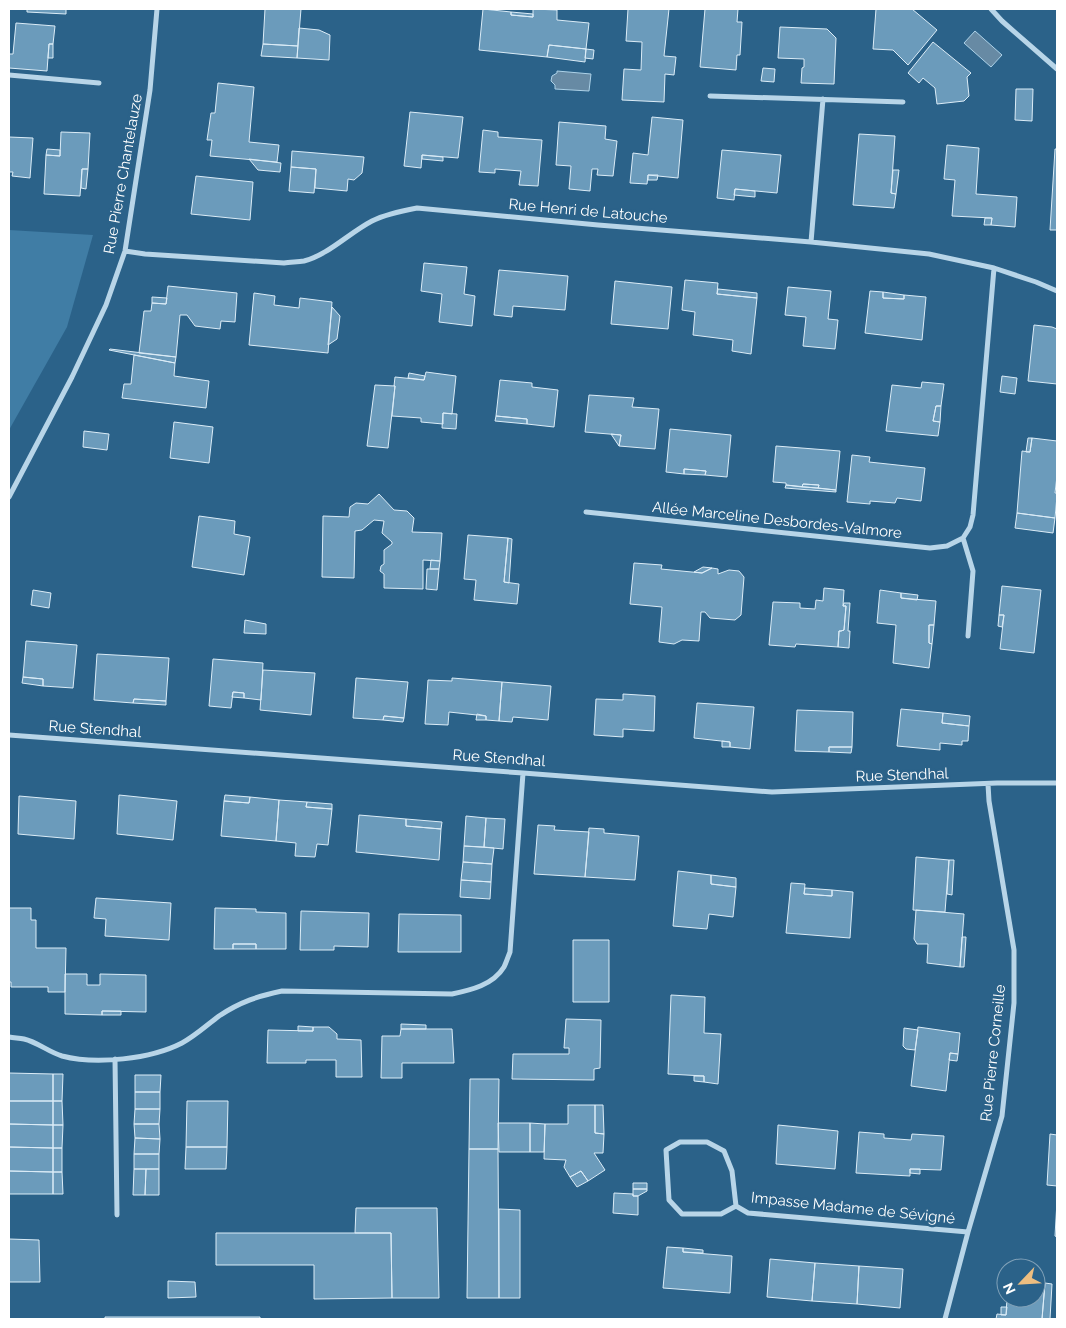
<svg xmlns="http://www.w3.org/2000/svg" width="1066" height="1328" viewBox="0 0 1066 1328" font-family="Raleway,sans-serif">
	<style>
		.green { fill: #407da5 }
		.water { fill: #678aa4; stroke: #add2e8 }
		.building { fill: #6b9bbb; stroke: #dbecf7 }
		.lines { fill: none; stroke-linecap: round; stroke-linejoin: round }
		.minor { stroke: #b8d5e8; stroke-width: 5 }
		.labels { text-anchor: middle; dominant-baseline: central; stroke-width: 5; stroke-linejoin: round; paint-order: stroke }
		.street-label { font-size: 15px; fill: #fff; stroke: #2b6289 }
	</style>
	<rect width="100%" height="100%" fill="#2b6289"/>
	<path class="green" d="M9,230L93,235L67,327L9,430Z"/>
	<path class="water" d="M975,31L1002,55L991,67L964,43Z
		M557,71L591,74L589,91L555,89V85L551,81L552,76L557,73Z"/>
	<path class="building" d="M27,9H66V14L27,12Z
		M265,9H301L298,46L263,44Z
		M483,9L511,12V15L533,17V9L557,10V20L589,23L586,49L549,45L547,57L479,50Z
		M628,9H669L664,56L676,57L674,75L665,74L664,102L622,100L624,69L641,70L642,42L626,41Z
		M705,9H738L737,22H742L740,55H737L736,70L700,67Z
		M876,9H912L937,30L908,65L893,50L873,49Z
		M511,12L533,14V17L511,15Z
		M16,23L55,26L53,44H49L47,71L9,68V54H13Z
		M780,27L827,29L836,38L834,84L801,83L802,68L804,67V59L778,58Z
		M299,28L319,30L330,35L329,60L297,58Z
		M933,42L971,73L967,77L969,96L964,101L937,104L935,88L923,78L919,83L908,73Z
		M49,44H53V58H48Z
		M263,44L298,46L297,58L261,56Z
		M549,45L586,49L585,62L547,57Z
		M586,49L594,50L593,59L585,58Z
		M763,68L775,69L774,82L761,81Z
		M218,83L254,87L249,142L279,145L277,162L210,156L212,140H207L211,113H215Z
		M1016,89H1033L1032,121L1015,120Z
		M410,112L463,117L458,158L422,155L421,168L404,166Z
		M652,117L683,120L678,178L648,175L647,184L630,183L633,153L648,155Z
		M559,122L606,126L605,139L617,141L613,176L597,175L598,169H592L590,191L569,189L571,166L556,165Z
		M483,130L498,132V137L542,140L538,186L519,185L521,171L495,169V173L479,172Z
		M61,132L90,133L88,169H82L80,196L44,194L46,155L60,156Z
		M859,134L895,136L891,193L896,194L894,208L853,205Z
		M9,137L33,138L30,178L12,176L13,172H9Z
		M947,145L979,148L976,194L1017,197L1015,227L991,225L992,218L952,216L955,180L944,179Z
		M47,149L60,150V156L46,155Z
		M1055,149H1057V230H1050Z
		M722,150L781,155L777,193L735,189L734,200L717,198Z
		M292,151L364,157L362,173L354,180L348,179L347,191L315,188L316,169L291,167Z
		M422,155L443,157V161L422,159Z
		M249,159L281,163L280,172L258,170Z
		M291,167L316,169L314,193L289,191Z
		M82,169H88L86,189L81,188Z
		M893,170H899L896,194L891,193Z
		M648,175H658L657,180H648Z
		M196,176L253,182L250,220L191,214Z
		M735,189L755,191V197L734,195Z
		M985,218H992L991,225H984Z
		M424,263L467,267L464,294L475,296L472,326L439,322L442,294L421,291Z
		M499,270L568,276L565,310L513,306L512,317L494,315Z
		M685,280L718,283L717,294L757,298L751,354L732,351L733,340L693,335L695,312L682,310Z
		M615,281L672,287L668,329L611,324Z
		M168,286L237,293L235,322L221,321L220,329L195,326L187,315H180L176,357L139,353L144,311H151L152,303L166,304Z
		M788,287L831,291L828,319L838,320L835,349L803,346L806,317L785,315Z
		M718,289L757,293V298L717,294Z
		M870,291L883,292V298L904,299V295L926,297L922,340L865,333Z
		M883,292L904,295V299L883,298Z
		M254,293L275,296L274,305L299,308L300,298L332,302L328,353L249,345Z
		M152,297L167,298L166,304L152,303Z
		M332,307L340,316L337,339L328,345Z
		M1034,325L1052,327L1057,329V384L1028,381Z
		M110,349L176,357L175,363L109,350Z
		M134,355L175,363L174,376L209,381L206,408L122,398L124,384H131Z
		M426,372L456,376L452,414L443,413V424L421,422V418L392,416L395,386H394L395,377L424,380Z
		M409,373L425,376L424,380L408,378Z
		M1002,376L1017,378L1015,394L1000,392Z
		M500,380L532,383V387L558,390L554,427L527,424V419L496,416Z
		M922,382L944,384L941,406H936L933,421L940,422L938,436L886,431L892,385L921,388Z
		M375,385L395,386L388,448L367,446Z
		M589,395L634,398L632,407L659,409L655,449L619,446L621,435L585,432Z
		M936,406H941L940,422L933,421Z
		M443,413L457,414L456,429L442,428Z
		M496,416L527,419V424L495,421Z
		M174,422L213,427L209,463L170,458Z
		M670,429L731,435L727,477L705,475L706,471L684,469V474L666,472Z
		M84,431L109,434L107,450L83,447Z
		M611,434L621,435L619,446Z
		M1028,438H1032L1030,452H1026Z
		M1032,438L1057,441V476L1055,493H1057V496L1055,518L1017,513L1022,451L1030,452Z
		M776,446L840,451L836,490L818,488L819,485L803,484L802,487L786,485V483L773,482Z
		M852,455L870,457L869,462L925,468L921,501L897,498L895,503L870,501V504L847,502Z
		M684,469L706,471L705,475L684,474Z
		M803,484L819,485L818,488L802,487Z
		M786,485L836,490V492L785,488Z
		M379,494L394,510L407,511L414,518L412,532L442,533L440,561L423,560V589L384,588V574L380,571L381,566L384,564V550L392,544V542L382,533L384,521L374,520L362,530L355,531L354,578L322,577L323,516L349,517L350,507L356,503L368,504Z
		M1017,513L1055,518L1053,533L1015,528Z
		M199,516L235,521L234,534L250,537L244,575L192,567Z
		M468,535L508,538L504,582L519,584L517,604L474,600L476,580L464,579Z
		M508,538L512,539L509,583L504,582Z
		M431,560L440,561L439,569H430Z
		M634,563L662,565L661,569L702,573L712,568L718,569V574L729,570L739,571L744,577L741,615L735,620L710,618L705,612H701L699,641L682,640L674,644L659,642L662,607L630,604Z
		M703,567L712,568L702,573L694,572Z
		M427,569H439L437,590L426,589Z
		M1002,586L1041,590L1034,653L1000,649L1004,615H999Z
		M824,588L844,590L843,606H846L844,630L841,631H839L838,647L796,644L795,647L769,645L773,602L800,603V608L815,609L816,600L823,601Z
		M33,590L51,593L49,608L31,605Z
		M880,590L901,593V598L936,601L934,625H929V643L932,644L929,668L893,663L896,625L877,623Z
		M901,593L918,595L917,600L901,598Z
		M844,603H850L848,631H850L849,648L838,647L839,631H841L844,630L846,606H843Z
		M999,615H1004L1002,627L998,626Z
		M245,620L266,624V634L244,633Z
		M929,625H934L932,644L929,643Z
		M26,641L77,645L73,688L43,686V679L23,677Z
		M97,654L169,658L166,701L134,699L133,703L94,700Z
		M213,659L263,663L261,700L244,698V693L233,692L231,708L209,706Z
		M263,670L315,673L311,715L260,710Z
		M23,677L43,679V686L22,683Z
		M356,678L408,682L404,718L384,716L383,720L353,718Z
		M452,678L502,682L499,721L486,720V716L449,712L448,725L425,724L428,680L452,681Z
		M502,682L551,686L548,720L513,717L512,722L499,721Z
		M233,692L244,693V698L232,697Z
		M623,694L655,696L654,731L623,729V737L594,735L596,699L623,700Z
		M134,699L166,701V705L133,703Z
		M697,703L754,707L750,749L730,747V742L694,738Z
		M901,709L943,713L942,723L969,726L968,741H962V745L940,743V750L897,746Z
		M797,710L853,712L852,747H829V752L795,751Z
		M943,713L970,716L969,726L942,723Z
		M477,714L486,716V720H476Z
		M384,716L404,718L403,722L383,720Z
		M722,741L730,742V747H722Z
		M829,747H852L851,753L829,752Z
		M119,795L177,801L173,840L117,834Z
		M225,795L250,797L249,803L224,801Z
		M19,796L76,801L74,839L18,834Z
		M250,797L279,800L276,841L221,836L224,801L249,803Z
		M279,800L307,802L306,807L332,809L328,845L317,844L315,857L295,856L296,843L276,841Z
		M307,802L332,804V809L306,807Z
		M359,815L406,819V826L441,829L439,860L356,852Z
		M466,816L486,818L484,847L464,846Z
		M486,818L505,819L503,849L484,847Z
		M406,819L442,822L441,829L406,826Z
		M538,825L555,826L554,830L589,832L585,877L534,874Z
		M589,828L604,829V833L639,836L635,880L585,877Z
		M464,846L494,848L492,864L463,862Z
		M916,857L949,860L945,912L913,910Z
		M949,860H954L952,895L947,894Z
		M463,862L492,864L491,882L461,880Z
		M678,871L711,875V884L736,887L733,917L709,914L707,929L673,926Z
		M711,875L736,878V887L711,884Z
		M461,880L491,882L490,899L460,897Z
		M791,883L805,884L804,894L832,896V890L853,892L850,938L786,933Z
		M805,888L832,890V896L804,894Z
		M96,898L171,903L169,940L105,936L106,919L94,918Z
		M9,908H31V920H36V948H66L65,992H48V987H11V982H9Z
		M215,908L256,909V912L286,913V949H256V944H233V949H214Z
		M916,910L964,914L960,967L927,963L928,944H917L914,939Z
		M301,911L369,913L368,947L334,946V950H300Z
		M399,914L461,915V952H398Z
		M962,937H966L964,967H960Z
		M573,940H609V1002H573Z
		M233,944H256V949H233Z
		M65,974H87V985H100V974L146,975V1012L102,1011V1015L65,1014Z
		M671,995L705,997L704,1033L721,1034L718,1084L704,1082V1076L668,1074Z
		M102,1011H121V1015H102Z
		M566,1019L601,1020L600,1068L594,1069V1080L512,1079L513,1054H569V1048H564Z
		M401,1024L426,1025V1029H401Z
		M298,1026L313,1027V1031H298Z
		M313,1027H329L337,1034V1039L361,1040L362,1077H336V1060H306V1063H267L268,1030L313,1031Z
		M918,1027L960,1033L958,1054L950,1053L946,1091L911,1086Z
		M904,1028L918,1030L915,1050L906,1049L903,1046Z
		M401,1029H452L454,1063H402V1078H381L382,1036H400Z
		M950,1053L958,1054L957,1061L949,1060Z
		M9,1073L53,1074V1101H9Z
		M53,1074H63L62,1101H53Z
		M135,1075H161L160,1092H135Z
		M694,1076H704V1082L694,1081Z
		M470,1079H499L498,1149H469Z
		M135,1092H160V1109H135Z
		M9,1101H53V1125L9,1124Z
		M53,1101H62L63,1125H53Z
		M187,1101H228L227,1147H186Z
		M568,1105H595V1133L604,1134L603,1153H594L605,1170L588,1181L581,1171L570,1177L564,1167L566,1160L544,1159L545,1124H568Z
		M595,1105H603L604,1134L595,1133Z
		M135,1109H160L159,1124H134Z
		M498,1123H530V1152H499Z
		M530,1123L545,1124L544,1152H530Z
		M9,1124L53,1125V1148L9,1147Z
		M134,1124H159L160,1139L135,1138Z
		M53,1125H63L62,1148H53Z
		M778,1125L838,1131L835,1169L776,1164Z
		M859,1132L884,1134V1138L911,1140L912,1134L944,1136L941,1170L910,1169V1176L856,1173Z
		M1050,1134L1057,1135V1186L1047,1185Z
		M135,1138L160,1139L159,1154H134Z
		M9,1147L53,1148V1172L9,1171Z
		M186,1147H227L226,1169H185Z
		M53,1148H62V1172H53Z
		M469,1149H498L499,1298H467Z
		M134,1154H159V1169H134Z
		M134,1169H146L145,1195H133Z
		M146,1169H159V1195H145Z
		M910,1169H920V1174L910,1173Z
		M9,1171L53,1172V1194H9Z
		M581,1171L588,1181L577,1187L570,1177Z
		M53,1172H62L63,1194H53Z
		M633,1183H647V1189H633Z
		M633,1189H647V1191L638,1196H633Z
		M614,1193L633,1194V1196H638V1215L613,1213Z
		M1057,1201V1237L1055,1236Z
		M356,1208H437L439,1298H392L391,1233H355Z
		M499,1209L520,1210V1298H499Z
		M216,1233H391L392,1298L314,1299V1265H216Z
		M9,1239L39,1240L40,1282H9Z
		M667,1247L683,1248V1252L732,1256L730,1293L663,1288Z
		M683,1248L703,1250V1253L683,1252Z
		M770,1259L815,1263L812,1301L767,1297Z
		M815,1263L859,1266L857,1304L812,1301Z
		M859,1266L903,1269L900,1308L857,1304Z
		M168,1281L195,1282L196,1297L168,1298Z
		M1036,1282L1045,1283L1042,1319H996L997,1314L1006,1315L1007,1298H1036Z
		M1045,1283L1052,1284L1050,1319H1042Z
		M1001,1307H1007L1006,1315H1001Z
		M105,1317H260V1319H105Z"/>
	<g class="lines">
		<path class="minor" d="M991,9L1002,21L1057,69
			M9,75L99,83
			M710,96L903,102
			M811,242L823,99
			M125,251L145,254L284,263C290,262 297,262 304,261C328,255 349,233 372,221C386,214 401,211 417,208L598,225L811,242L929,254L994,268L1036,282L1057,291
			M9,497L72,377L106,305L125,251L150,90L157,9
			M586,512L930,548L947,546L963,538
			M968,636L973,571L963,538L970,527L973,515L994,268
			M9,735L523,773L772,792L997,783H1057
			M9,1037C14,1038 19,1038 24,1039C37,1042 49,1052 62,1056C96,1065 151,1059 182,1043C195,1036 207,1025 219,1016C240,1002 258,996 282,991L452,994C471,990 493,985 504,967C506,963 508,957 510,952L523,773
			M115,1059L117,1215
			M680,1142H707L724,1151L732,1171L736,1206L721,1214H682L669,1200L666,1150Z
			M736,1206L748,1213L968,1232
			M945,1319L968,1232L1002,1116L1014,1003V950L989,801L988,784"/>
	</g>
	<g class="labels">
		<g class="street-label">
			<text transform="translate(123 174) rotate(-80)">Rue Pierre Chantelauze</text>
			<text transform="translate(588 211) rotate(5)">Rue Henri de Latouche</text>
			<text transform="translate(777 520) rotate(6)">Allée Marceline Desbordes-Valmore</text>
			<text transform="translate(95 729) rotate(4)">Rue Stendhal</text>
			<text transform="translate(499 758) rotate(4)">Rue Stendhal</text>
			<text transform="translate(902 775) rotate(-2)">Rue Stendhal</text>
			<text transform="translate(993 1053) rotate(-84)">Rue Pierre Corneille</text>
			<text transform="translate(853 1208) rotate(6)">Impasse Madame de Sévigné</text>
		</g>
	</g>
	<rect width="1066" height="1328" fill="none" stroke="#ffffff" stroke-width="20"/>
	<g transform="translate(1021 1283) rotate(245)"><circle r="24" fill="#2b6289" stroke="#80a1b8"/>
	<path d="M0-4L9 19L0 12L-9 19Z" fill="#eebe80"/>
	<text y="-8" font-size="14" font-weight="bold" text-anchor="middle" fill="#ffffff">N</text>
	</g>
</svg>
